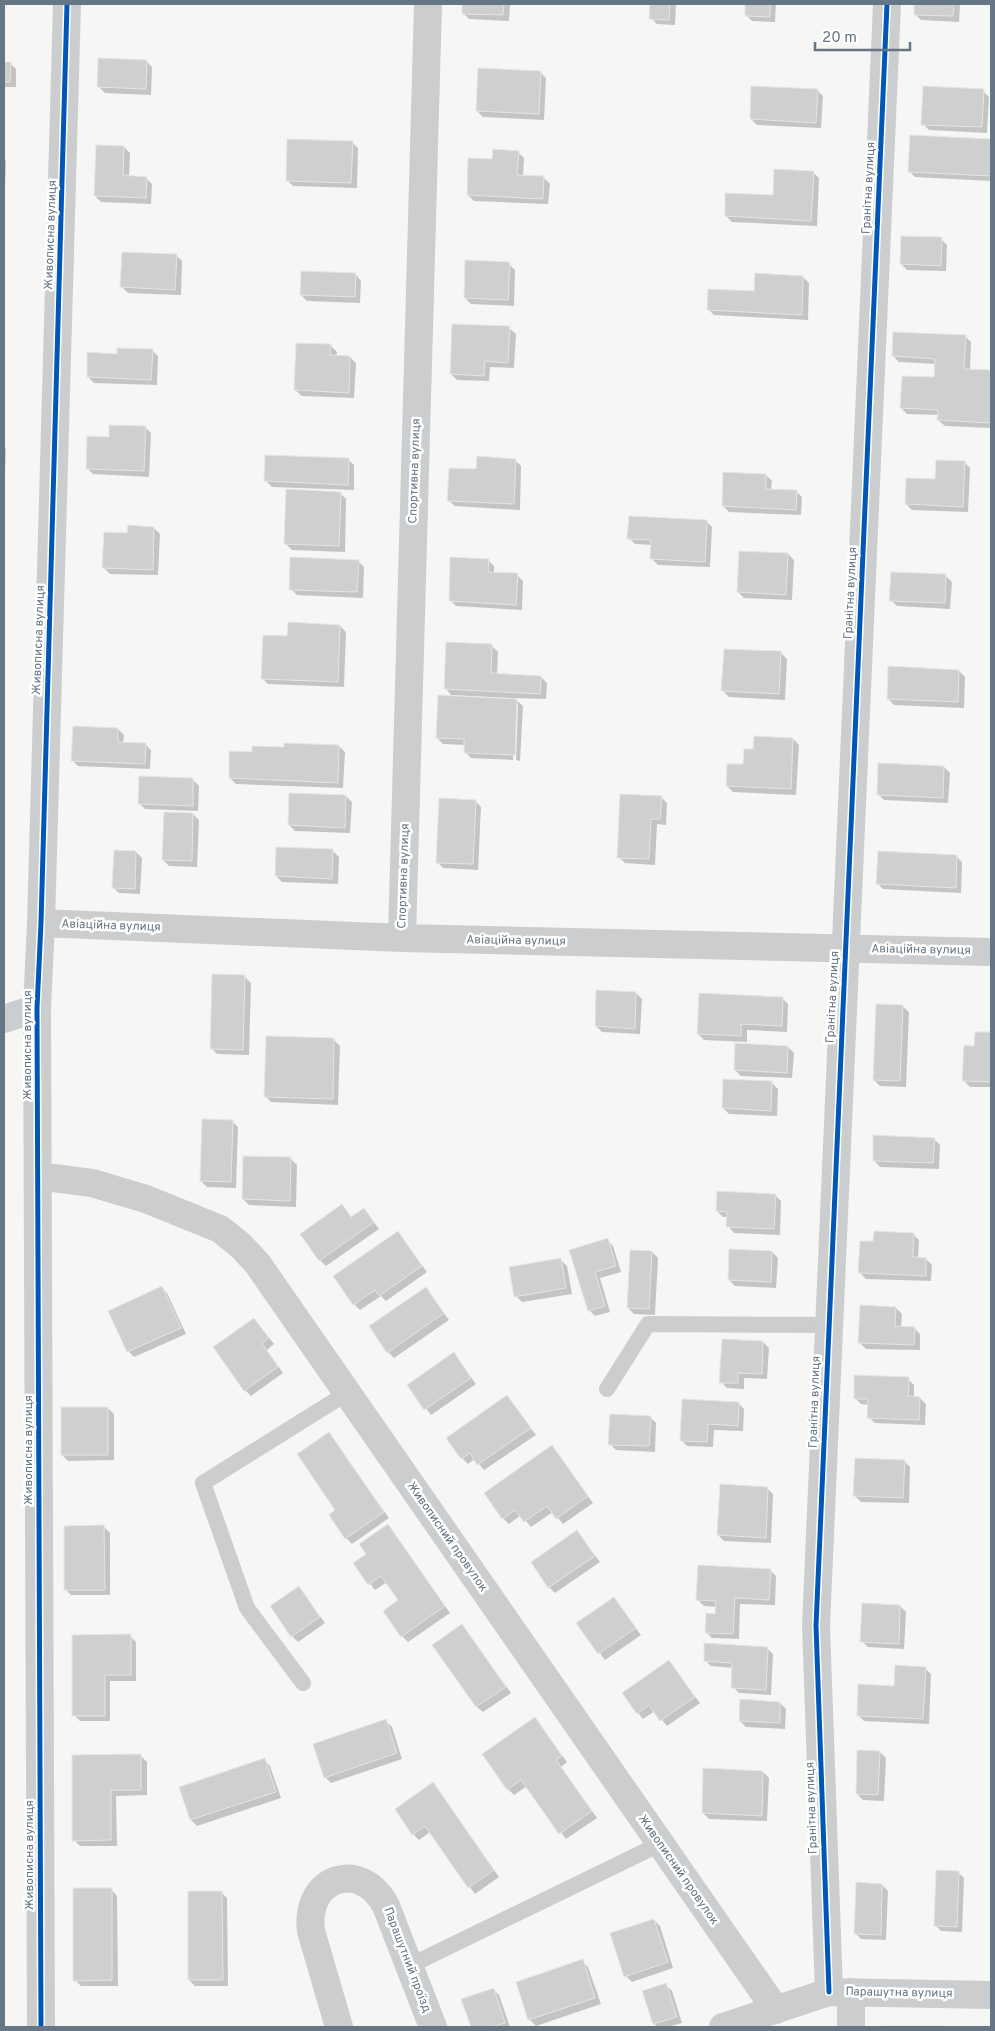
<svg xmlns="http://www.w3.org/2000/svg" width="995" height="2031" viewBox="0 0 995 2031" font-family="Overpass,sans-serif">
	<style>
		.shadow { fill: #0003 }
		.building { fill: #ced0d0; stroke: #e5e5e4 }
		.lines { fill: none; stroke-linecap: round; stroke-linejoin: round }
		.lane { stroke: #cccdce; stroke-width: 16 }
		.street { stroke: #cccdce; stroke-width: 28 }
		.cycleway-casing { stroke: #fff; stroke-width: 8 }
		.cycleway { stroke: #0057b8; stroke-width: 5 }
		.labels { text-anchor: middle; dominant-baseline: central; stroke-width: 5; stroke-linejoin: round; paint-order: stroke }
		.street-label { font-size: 12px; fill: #667684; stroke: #fff }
	</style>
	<rect width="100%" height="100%" fill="#f6f6f4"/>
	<path class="shadow" d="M464,4H510L509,21L469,19L463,13Z
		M651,4H676L675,25L657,24L651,18Z
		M747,4H776L775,22L752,21L746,15Z
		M916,4H960L959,22L921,20L915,14Z
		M146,61L152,67L151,95L105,93L99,87Z
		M4,63H10L16,69V87H4Z
		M540,72L546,78L544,120L483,117L477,111Z
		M817,90L823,96L821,128L757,125L751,119Z
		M983,91L989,97L987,133L929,130L923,124Z
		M911,136L991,140V181L915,177L909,171Z
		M352,142L358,148L357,188L293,186L287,180Z
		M124,147L130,153L129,177L146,178L152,184L151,204L101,202L95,196Z
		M518,152L524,158L523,177L544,178L550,184L548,204L474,201L468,195L494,161Z
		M4,159L6,161L5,189H4Z
		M813,172L819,178L817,226L732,222L726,216L774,197Z
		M941,239L947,245L946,271L907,270L901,264Z
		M176,255L182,261L181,295L128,293L122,287Z
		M509,264L515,270L514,306L471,304L465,298Z
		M355,274L361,281L360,303L307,301L301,295Z
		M803,277L809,283L808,320L714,315L708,309Z
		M509,328L516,334L514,368L490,367L489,381L457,380L451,374Z
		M965,336L971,342L970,370L991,371V428L945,426L938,420L939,415L907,414L901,408L935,378L936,364L899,362L893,356Z
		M331,346L337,352L336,357H350L356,363L354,398L302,396L295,390Z
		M152,350L158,356L157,385L94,383L88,377L118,355Z
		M145,427L151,433L149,477L93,474L87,468L110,438Z
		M4,447L6,449L5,472H4Z
		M348,459L354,465V490L272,487L266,481Z
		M515,460L521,466L520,510L455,506L448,500L477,470Z
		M964,462L970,468L968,512L912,510L906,504L936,480Z
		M766,475L772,481L771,490L796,491L802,497L801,515L729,512L723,506Z
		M340,493L346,499L345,552L292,550L286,544Z
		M706,521L712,527L710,567L658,565L652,559V545L635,544L629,538Z
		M154,528L160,534L158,575L110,574L104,568L129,534Z
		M788,554L794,560L792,600L744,598L738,592Z
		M488,560L494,566V574L517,575L523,581L522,610L456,606L450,600Z
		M358,561L364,567L363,598L297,595L291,589Z
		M946,576L952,582L950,609L897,606L891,600Z
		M340,626L346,632L344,687L268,684L262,678L288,637Z
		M492,646L498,652L497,675L541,677L547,683L546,699L514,698L523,706L520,761L516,760L518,704H516L513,760L471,758L465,752V745L443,744L437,738L511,700V698L451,695L445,688Z
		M781,653L787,659L785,700L729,697L723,691Z
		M959,671L965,677L964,708L894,705L888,699Z
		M118,729L124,735L123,743L145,744L151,750L150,769L78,766L72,760Z
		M793,739L799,745L796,795L733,792L727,786L754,751Z
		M339,746L345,752L343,788L236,784L230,778L253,753Z
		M944,767L950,773L948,803L884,800L878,794Z
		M193,780L199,786L198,811L145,809L139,803Z
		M346,796L352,802L350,833L295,831L289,825Z
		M661,797L667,803L666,825L657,824L655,865L625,863L619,857Z
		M475,801L481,807L478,870L443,868L437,862Z
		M193,814L199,820L197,867L169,866L163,860Z
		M333,851L339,857L338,884L282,882L276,876Z
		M136,852L142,858L140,894L119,893L113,887Z
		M956,856L962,862L961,893L883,889L877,883Z
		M245,977L251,983L249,1055L217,1054L211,1048Z
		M636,993L642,999L640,1034L602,1032L596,1026Z
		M782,998L788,1004L787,1032L747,1030V1042L704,1040L698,1034Z
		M902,1006L909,1012L906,1087L880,1086L874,1080Z
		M976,1033H991V1087H970L964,1081L976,1047Z
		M334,1040L340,1046L338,1105L271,1102L265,1096Z
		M788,1047L794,1053L792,1078L741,1076L735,1070Z
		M772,1083L778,1089L777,1116L729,1114L723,1108Z
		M232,1121L238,1127L236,1188L207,1187L201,1181Z
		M934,1139L940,1145L939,1169L880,1167L874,1160Z
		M291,1159L297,1165L296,1207L249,1205L243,1199Z
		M775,1195L781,1201L780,1235L734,1233L728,1226V1217H723L717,1211Z
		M342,1206L352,1218L364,1209L379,1229L326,1266L320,1260Z
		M913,1234L919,1240L918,1259H926L932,1265L931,1281L866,1279L860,1273L875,1243Z
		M403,1239L427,1272L386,1301L381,1296L360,1310L354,1304Z
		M607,1240L613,1246L621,1272L600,1278L610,1312L595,1316L589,1310L571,1251Z
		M652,1252L658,1258L655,1315L634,1314L628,1308Z
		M772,1252L778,1258L776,1288L735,1286L729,1280Z
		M561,1260L567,1266L572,1294L522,1302L516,1296Z
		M161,1287L167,1293L186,1334L134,1357L128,1351Z
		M425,1288L449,1320L394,1358L388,1352Z
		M896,1308L902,1314L901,1328H914L920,1334V1350L866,1349L860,1343Z
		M254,1319L274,1344L267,1350L283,1373L251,1396L245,1390Z
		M763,1342L769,1348L767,1379L744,1378V1389L727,1388L721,1382Z
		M454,1354L476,1384L431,1415L408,1385Z
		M908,1379L914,1385V1398H920L926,1404L925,1425L875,1423L869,1417V1405L861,1404L855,1398Z
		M507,1397L536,1435L484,1470L475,1459L468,1464L462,1458Z
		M738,1403L744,1409L743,1431L714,1430L713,1447L687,1446L681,1440Z
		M108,1408L114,1414V1460L68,1461L62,1455Z
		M650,1417L656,1423L655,1452L616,1450L610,1444Z
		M328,1433L389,1518L352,1544L346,1538L337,1510Z
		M552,1447L593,1503L563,1524L553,1512L531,1527L521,1515L509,1524L503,1518Z
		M904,1461L910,1467L909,1503L861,1502L855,1496Z
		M767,1488L773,1494L771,1543L724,1541L718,1535Z
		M388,1525L450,1613L408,1642L402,1636L400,1600L387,1582L375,1590L355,1564L368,1555Z
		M104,1527L110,1533V1595H71L65,1589Z
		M576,1531L600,1562L555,1593L549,1587Z
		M770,1570L776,1576L775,1605L740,1604L739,1639L712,1638L706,1632L717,1615V1607L704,1606L698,1600Z
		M298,1587L325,1623L298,1642L292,1636Z
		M614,1598L641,1635L605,1660L578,1624Z
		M900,1606L906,1612L904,1649L868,1647L862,1641Z
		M467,1632L511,1693L483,1712L477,1707Z
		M130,1636L136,1642V1681H110V1721H80L74,1715Z
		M767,1648L773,1654L771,1695L739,1693L733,1687V1668L711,1666L705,1660Z
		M669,1662L700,1703L667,1726L655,1711L643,1719L638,1713Z
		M925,1668L931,1674L929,1724L864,1721L858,1715L895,1687Z
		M780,1703L786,1709L785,1729L746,1727L740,1721Z
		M535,1718L567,1762L561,1767L597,1818L566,1839L527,1786L514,1795L508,1789Z
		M386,1721L392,1727L402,1759L331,1783L325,1777Z
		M880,1752L886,1758L884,1801L863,1800L857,1794Z
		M73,1756H141L147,1762V1795L116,1796L117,1846H80L74,1840Z
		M264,1760L270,1766L281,1798L197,1826L191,1820Z
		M763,1772L769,1778L767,1821L709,1819L703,1813Z
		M433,1784L499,1877L475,1894L430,1832L419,1840L413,1834Z
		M958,1872L964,1878L962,1932L941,1931L935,1925Z
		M882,1885L888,1891L886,1940L861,1939L855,1933Z
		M111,1889L117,1896L118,1986H81L75,1980Z
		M221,1892L227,1898L228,1986H195L189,1980Z
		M654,1920L660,1926L673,1968L632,1982L626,1976Z
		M582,1961L588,1967L601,2004L536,2026L530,2020L517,1982Z
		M666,1985L672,1991L682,2023L668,2027H658L654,2024L643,1992Z
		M493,1989L499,1995L510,2027H472L463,1999Z"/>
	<path class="building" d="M462,4H504L503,15L462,14Z
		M650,4H670L669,20L649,19Z
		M745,4H770V17L745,16Z
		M914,4H954L953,16L914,15Z
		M98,58L147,60L146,89L97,87Z
		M4,62H11L10,82H4Z
		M478,68L541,71L539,114L476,111Z
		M751,86L818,89L816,123L750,119Z
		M923,86L984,89L982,127L921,125Z
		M910,135L991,139V176L908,172Z
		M287,139L353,141L351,183L286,181Z
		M96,145L124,146L123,175L147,177L146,198L94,196Z
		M493,149L519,151L517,175L544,176L543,199L467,195L468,158L492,159Z
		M774,169L814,171L811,221L725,216V193L773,195Z
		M901,236L942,237L941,266L900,264Z
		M122,252L177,254L175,290L120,287Z
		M465,260L510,262L508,300L464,298Z
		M301,271L356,273L355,297L300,295Z
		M755,273L803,276L802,315L707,310L708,289L754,291Z
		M452,324L510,326L508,363L485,361L484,376L450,374Z
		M893,332L966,335L964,369L991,370V423L937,420L938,410L900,408L902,376L934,377L935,359L892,356Z
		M296,343L331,344L330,355L350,356L349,393L294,390Z
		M117,348L153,349L151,380L87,377V352L117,354Z
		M109,425L146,426L144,471L86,469L87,436L109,437Z
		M265,455L349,458L348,485L264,481Z
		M477,456L516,459L514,504L447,501L449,468L476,469Z
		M936,460L965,461L963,507L905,504L906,478L935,479Z
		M723,472L766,474V489L797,490L796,510L722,506Z
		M286,489L341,492L339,546L284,544Z
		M629,516L707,520L705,562L650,559L651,540L627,539Z
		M128,525L154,527L153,570L102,568L104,532L127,533Z
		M739,551L788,553L786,595L737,592Z
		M290,557L359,560L357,592L289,590Z
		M450,557L489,559L488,572L518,573L516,605L449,601Z
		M891,572L946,574L945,603L889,601Z
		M288,622L340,625L338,682L261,679L263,635L287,636Z
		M446,642L492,644L491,673L541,676L540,694L444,689Z
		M724,649L781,651L779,694L721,691Z
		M888,666L959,670L958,702L887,699Z
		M438,695L517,699L515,755L464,753V739L436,738Z
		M73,726L118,728V742L146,743L145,764L71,761Z
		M754,736L793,738L791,789L726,786L727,764H743L744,749H753Z
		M284,743L339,745L338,783L229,778V751L252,752V746L284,747Z
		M878,763L944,766L943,798L877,795Z
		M139,776L193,778V806L138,804Z
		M289,793L346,795L345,828L288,825Z
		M620,794L662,796L660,819H651L649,859L617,858Z
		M439,798L476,800L473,864L436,863Z
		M164,812L193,813L192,861L162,860Z
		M276,847L333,849L332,879L275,876Z
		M114,850L136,851L135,889L112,888Z
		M878,851L957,855L956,888L876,884Z
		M212,974L245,975L243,1050L210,1049Z
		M596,990L636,992L635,1029L595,1026Z
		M699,993L783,997L782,1026L741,1024V1036L697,1034Z
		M876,1004L903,1005L900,1081L873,1080Z
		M975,1032H991V1082L962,1081L964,1045L974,1046Z
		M266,1036L334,1038L333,1099L264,1097Z
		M735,1043L788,1046L787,1073L734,1070Z
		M723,1079L772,1081L771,1111L722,1108Z
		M202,1119L233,1120L231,1182L200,1181Z
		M873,1135L935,1138L933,1163L873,1161Z
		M243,1156L291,1157L290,1201L242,1199Z
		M717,1191L776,1194L774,1229L726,1227L727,1212L716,1211Z
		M342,1204L351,1217L364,1208L374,1222L319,1261L300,1234Z
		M398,1231L422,1266L379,1296L375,1290L353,1305L333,1276Z
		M874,1231L914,1233L913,1257L926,1258V1276L858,1273L860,1241H873Z
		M608,1238L616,1266L595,1272L605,1306L588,1311L569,1250Z
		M729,1249L772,1251L771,1282L728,1280Z
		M630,1250L652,1251L649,1309L627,1308Z
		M561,1258L566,1288L514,1297L509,1267Z
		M162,1286L181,1328L127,1352L108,1311Z
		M426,1287L444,1313L387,1353L369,1326Z
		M860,1305L896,1307L895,1326L915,1327L914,1345L858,1343Z
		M254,1318L269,1338L262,1343L278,1367L244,1391L213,1347Z
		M722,1339L763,1341L762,1374L738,1373V1383H719Z
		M454,1352L471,1378L424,1410L407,1385Z
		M854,1375L909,1377L908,1396L920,1397L919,1420L867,1418L868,1399H854Z
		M507,1395L531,1428L477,1465L470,1453L461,1459L446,1438Z
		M682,1399L739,1402L738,1426L708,1424L707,1442L680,1441Z
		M61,1407H108V1455H61Z
		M610,1414L651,1416L649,1446L608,1445Z
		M329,1432L384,1512L345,1539L329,1515L335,1510L297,1454Z
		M552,1445L588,1496L556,1519L547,1506L524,1522L515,1510L502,1519L484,1493Z
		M855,1458L905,1460L903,1498L853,1496Z
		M720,1484L768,1487L766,1538L717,1535Z
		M388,1524L445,1606L401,1637L383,1611L398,1600L381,1576L368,1585L353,1563L366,1554L359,1544Z
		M104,1525L105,1590H64V1526Z
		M577,1530L595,1556L548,1588L531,1562Z
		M698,1565L771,1569L769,1600L735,1598L733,1634L705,1633L706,1613L715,1614L716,1601L696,1600Z
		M299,1586L320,1617L291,1637L270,1606Z
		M614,1597L636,1628L598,1654L576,1623Z
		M862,1603L900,1605L899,1644L860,1642Z
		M462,1624L506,1687L476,1707L432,1645Z
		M131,1634V1675H105V1716H72V1635Z
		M704,1643L768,1647L766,1690L731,1688L732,1663L704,1661Z
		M669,1660L695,1697L660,1721L649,1705L637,1714L622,1693Z
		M895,1665L926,1667L923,1719L857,1716L858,1684L894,1686Z
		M740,1699L780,1702V1723L739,1721Z
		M535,1717L562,1756L556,1760L592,1811L559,1834L521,1780L507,1790L482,1754Z
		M386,1719L397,1753L324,1778L313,1744Z
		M857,1750L880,1751L878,1795L856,1794Z
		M141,1754V1790H111V1840L72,1841V1755Z
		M265,1758L276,1792L190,1820L179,1787Z
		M703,1768L763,1771L762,1816L702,1813Z
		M433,1782L494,1870L468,1888L425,1826L412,1835L395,1809Z
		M936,1870L959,1871L957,1927L934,1926Z
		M856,1882L882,1884L881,1935L854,1934Z
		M73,1888H112V1980L73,1981Z
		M188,1891H222L223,1980H188Z
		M654,1919L668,1962L624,1977L610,1933Z
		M583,1959L595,1998L528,2020L516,1982Z
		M666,1983L677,2017L653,2024L642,1991Z
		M494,1988L505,2023L492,2027H471L461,1999Z
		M882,2026H945V2027H882Z"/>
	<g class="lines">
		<path class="lane" d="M607,1389L648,1324L829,1325
			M303,1683L247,1608L203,1483L347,1393
			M409,1966L660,1844"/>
		<path class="street" d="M41,923L402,938L991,952
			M402,938L428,4
			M4,1019L37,1008
			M38,1176L92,1183L146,1199L220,1229L240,1245L257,1263L776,2010
			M829,1992L816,1626L887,4
			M851,1992V2027
			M41,2027L37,1008L41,923L67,4
			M339,2027L311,1931C304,1877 361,1858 386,1906L433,2027
			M723,2027L829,1992L991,1995"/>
		<g class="cycleway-casing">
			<path id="cycleway" d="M829,1992L816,1626L887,4
				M41,2027L37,1008L41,923L67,4"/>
		</g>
		<use href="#cycleway" class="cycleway"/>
	</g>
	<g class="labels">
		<g class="street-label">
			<text transform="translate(869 188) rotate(-87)">Гранітна вулиця</text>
			<text transform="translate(51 235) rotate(-88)">Живописна вулиця</text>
			<text transform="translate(415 471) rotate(-88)">Спортивна вулиця</text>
			<text transform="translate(851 593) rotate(-87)">Гранітна вулиця</text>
			<text transform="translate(39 640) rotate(-88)">Живописна вулиця</text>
			<text transform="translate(404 876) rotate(-88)">Спортивна вулиця</text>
			<text transform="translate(111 926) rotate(2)">Авіаційна вулиця</text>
			<text transform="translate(516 941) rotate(1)">Авіаційна вулиця</text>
			<text transform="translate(921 950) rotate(1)">Авіаційна вулиця</text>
			<text transform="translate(833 997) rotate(-87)">Гранітна вулиця</text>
			<text transform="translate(28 1045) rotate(-90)">Живописна вулиця</text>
			<text transform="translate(815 1402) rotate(-88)">Гранітна вулиця</text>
			<text transform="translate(29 1450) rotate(-90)">Живописна вулиця</text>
			<text transform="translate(447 1537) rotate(55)">Живописний провулок</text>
			<text transform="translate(812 1808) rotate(-92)">Гранітна вулиця</text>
			<text transform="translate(30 1855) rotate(-90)">Живописна вулиця</text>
			<text transform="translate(678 1870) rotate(55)">Живописний провулок</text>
			<text transform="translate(407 1960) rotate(69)">Парашутний проїзд</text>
			<text transform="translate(899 1993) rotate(1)">Парашутна вулиця</text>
		</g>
	</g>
	<rect width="995" height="2031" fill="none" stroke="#667684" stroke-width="10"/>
	<path d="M815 42v8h95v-8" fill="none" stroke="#667684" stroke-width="2.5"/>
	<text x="822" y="42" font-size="15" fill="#667684" stroke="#ffffff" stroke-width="4" paint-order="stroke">20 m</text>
</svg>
